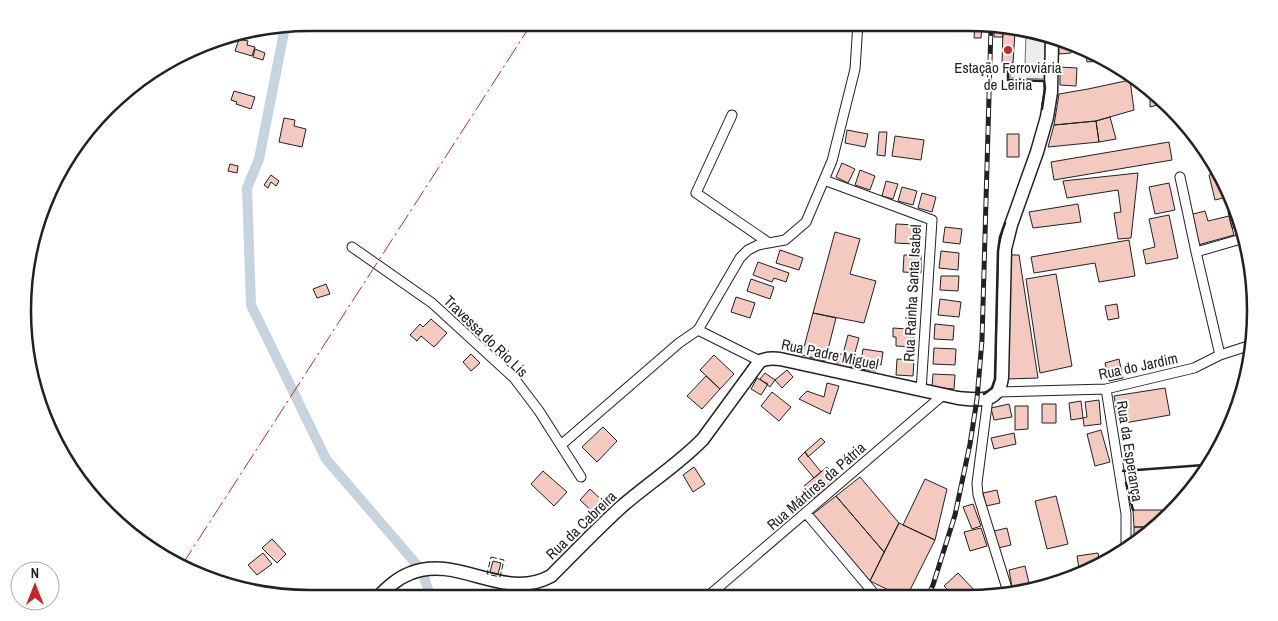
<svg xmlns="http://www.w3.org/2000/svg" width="1278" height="621" viewBox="0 0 1278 621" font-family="'Archivo Narrow',sans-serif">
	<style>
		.parking { fill: #ededed; stroke: #6f6f6f }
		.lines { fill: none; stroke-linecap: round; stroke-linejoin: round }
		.canal { stroke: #c7d3dd; stroke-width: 10 }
		.building { fill: #f3c9c0; stroke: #222 }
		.street-casing { stroke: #222; stroke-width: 11 }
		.secondary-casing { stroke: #222; stroke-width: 15 }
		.street { stroke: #fff; stroke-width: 9 }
		.secondary { stroke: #fff; stroke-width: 12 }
		.rail-casing { stroke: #222; stroke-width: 5 }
		.rail { stroke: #fff; stroke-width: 3; stroke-dasharray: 9; stroke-linecap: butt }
		.fence { stroke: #222; stroke-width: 1; stroke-dasharray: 6 2.5; stroke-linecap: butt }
		.wall { stroke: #222; stroke-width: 2.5 }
		.power { stroke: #c62828; stroke-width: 1; stroke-dasharray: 18 4 2.5 4; stroke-linecap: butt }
		.poi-dot { fill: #c62828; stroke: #fff; stroke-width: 2 }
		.labels { text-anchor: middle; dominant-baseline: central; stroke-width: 4; stroke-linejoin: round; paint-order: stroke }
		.poi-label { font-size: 15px; fill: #222; stroke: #fff }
		.street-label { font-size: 15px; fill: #222; stroke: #fff }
		.rim { fill: none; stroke: #222; stroke-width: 2.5 }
	</style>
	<rect width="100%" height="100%" fill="#fff"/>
	<path class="parking" d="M1026,34L1045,38L1044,79L1010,78L1011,64L1025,65Z"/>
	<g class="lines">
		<path class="canal" d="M285,27L259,159L247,188L251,305L326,459L418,566
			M423,574L431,598"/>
	</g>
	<path class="building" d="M975,24L982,25L981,38H974Z
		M994,28L1003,30V37H994Z
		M1003,30L1015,32L1013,63H1002Z
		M239,39L248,41L247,45L255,47L252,56L235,51Z
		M1058,41L1071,43V53L1059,54Z
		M255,49L265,53L263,60L253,57Z
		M1085,49L1101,60V61L1087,62Z
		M1060,67L1077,68L1076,86L1060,85Z
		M1130,80L1134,110L1096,121L1054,125L1059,94L1088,89Z
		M234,91L255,97L251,109L236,104L237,102L231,100Z
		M1150,92L1165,103L1150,107Z
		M1110,117L1116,139L1099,142L1096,121Z
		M284,118L295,120L294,126L306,129L302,147L279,142Z
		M1096,121L1099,142L1048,147L1054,125Z
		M847,130L868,134L865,147L845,143Z
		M879,132H887L885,156L877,155Z
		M1007,134H1019V157H1007Z
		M895,136L924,140L921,160L892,156Z
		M1169,142L1172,160L1054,180L1051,162Z
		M842,163L855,169L848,183L836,177Z
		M230,164L238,166L237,173L228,171Z
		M860,170L875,176L870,190L855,185Z
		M1138,173L1131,238L1118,239L1114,213L1121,212L1118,190L1067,198L1063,181Z
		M1215,173L1231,196L1215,200L1209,175Z
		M271,175L279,181L276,186L271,182L268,188L264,185Z
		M886,181L898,184L893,199L882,196Z
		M1169,183L1175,210L1155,214L1149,187Z
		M902,187L917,191L913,205L898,201Z
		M922,193L936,197L932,212L918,208Z
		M1078,204L1081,222L1033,228L1029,212Z
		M1236,210L1239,227L1232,228L1228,212Z
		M1205,211L1208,221L1229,216L1234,235L1198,245L1189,215Z
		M1169,215L1178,258L1146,264L1143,250L1155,247L1149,219Z
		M896,224L915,225L914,244L895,243Z
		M945,227L962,229L960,244L943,242Z
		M835,232L860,239L850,274L876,281L864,323L813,313Z
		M1129,240L1135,276L1099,282L1095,263L1034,273L1031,257Z
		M780,250L803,258L799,270L776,263Z
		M941,251L959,253L958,270L939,268Z
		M904,255H921V273L903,272Z
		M1011,255H1019L1038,378L1006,379Z
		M758,262L789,273L786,282L774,278L772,282L753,275Z
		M1056,274L1072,366L1040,373L1026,279Z
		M941,276H959L958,291L940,290Z
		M751,279L774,287L770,299L747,291Z
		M326,284L330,294L317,298L313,289Z
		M736,297L755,303L750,318L731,312Z
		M940,299L961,302L959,317L938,315Z
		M1117,304L1119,318L1108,320L1105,306Z
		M813,313L836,318L825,361L802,355Z
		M431,319L447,333L434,347L421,336L417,341L410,335L420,324L423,327Z
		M935,324L954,326L953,340L934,339Z
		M893,328L908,329V333L914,334L913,347L896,346V337H893Z
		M848,335L859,338L850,371L836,367L840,354H843Z
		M934,348L956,349L955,365L933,364Z
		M863,349L883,352L881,365L877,364L876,371L860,369Z
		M471,354L480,363L471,371L463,362Z
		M714,355L734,374L720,389L700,370Z
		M897,359L914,360L913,376L896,375Z
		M1119,359L1123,378L1109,381L1105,363Z
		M787,370L793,377L782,388L775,380Z
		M765,373L775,380L770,387L760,379Z
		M933,374L955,375L954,389L932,387Z
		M706,376L720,389L702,409L687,396Z
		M757,378L768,384L761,395L751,389Z
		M827,383L839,386L830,414L799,399L807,391L824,397Z
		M1165,388L1170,415L1119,424L1114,396Z
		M772,392L791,407L779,421L761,406Z
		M1099,400L1101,424L1084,426L1083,418L1087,417L1085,402Z
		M1081,401L1083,418L1071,420L1069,403Z
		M1009,404L1012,417L994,420L991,408Z
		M1042,404H1056V423H1042Z
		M1015,406H1028V429L1015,430Z
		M603,427L617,441L597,462L582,447Z
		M1101,430L1110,462L1095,466L1087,434Z
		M1014,433L1016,444L994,449L991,438Z
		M821,438L825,442L808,457L805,452Z
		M805,452L821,472L814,478L798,459Z
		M694,467L705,484L693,492L683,475Z
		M827,467L837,480L814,498L804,486Z
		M543,471L567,492L554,506L531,484Z
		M860,477L899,523L884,552L836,496Z
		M925,479L947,489L935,540L903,525Z
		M590,489L607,505L597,516L580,500Z
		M997,490L1000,503L986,506L983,493Z
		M836,496L884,552L870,581L813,514Z
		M1056,496L1068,544L1047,549L1035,501Z
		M973,504L981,526L972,529L963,507Z
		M1133,510H1162V519L1155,527H1134Z
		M899,523L935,540L907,596H901L870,581Z
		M1134,527H1155L1143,539L1134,544Z
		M981,528L987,546L970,551L964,532Z
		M1007,528L1011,545L998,548L994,531Z
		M272,539L286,554L277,563L262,548Z
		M263,553L272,564L257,575L248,565Z
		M1098,553L1100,564L1080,575L1077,556Z
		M493,561L501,563L498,574L490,572Z
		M1025,566L1029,583L1012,587L1009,570Z
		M958,573L976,592L972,596H954L944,586Z"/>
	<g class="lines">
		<g class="street-casing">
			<path id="street" d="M732,115L696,193L769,243
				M1180,177L1196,252L1241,239
				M824,180L932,220L921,391
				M352,247L432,303L514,378L539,411L581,477
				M1196,252L1220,355
				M760,361L698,330L740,258L748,250L758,245L785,240L806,222L832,161L855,69L858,23
				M1106,389L1126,514V549
				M999,392L1106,389L1194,368L1220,355L1248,346
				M988,398L977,483L978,495L1009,595
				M561,445L679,343L698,330
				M806,513L872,591V596
				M707,597L943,395"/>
		</g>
		<g class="secondary-casing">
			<path id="secondary" d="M377,598C387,588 397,578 411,573C458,554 504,602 551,576C574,553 596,530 620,508C647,484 678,465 703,439L760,361C767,358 773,358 780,359L958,398C980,400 999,404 1002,377L1005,249L1011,225L1037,152L1047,117L1051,92L1052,39"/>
		</g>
		<use href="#street" class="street"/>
		<use href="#secondary" class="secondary"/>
		<g class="rail-casing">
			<path id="rail" d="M928,596L933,585L955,515L970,444L977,399L982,340L991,27"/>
		</g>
		<use href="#rail" class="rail"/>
		<path class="fence" d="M491,557L504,560L500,577L487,574Z"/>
		<path class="wall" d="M1008,65V80L1044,81L1045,88L1042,109
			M984,394L992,388L995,379L998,251L1000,237L1005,223
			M1123,471L1204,465V472
			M1126,483L1133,510"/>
		<path class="power" d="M182,565L532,23"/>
	</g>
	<circle class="poi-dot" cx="1008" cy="50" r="5"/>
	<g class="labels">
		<g class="poi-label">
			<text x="1008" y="67">Estação Ferroviária<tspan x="1008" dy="17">de Leiria</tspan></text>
		</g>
		<g class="street-label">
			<text transform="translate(912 293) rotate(-87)">Rua Rainha Santa Isabel</text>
			<text transform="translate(486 336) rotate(44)">Travessa do Rio Lis</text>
			<text transform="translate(830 354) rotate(12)">Rua Padre Miguel</text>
			<text transform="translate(1138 366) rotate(-12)">Rua do Jardim</text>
			<text transform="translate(1130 451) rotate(81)">Rua da Esperança</text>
			<text transform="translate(816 486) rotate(-41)">Rua Mártires da Pátria</text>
			<text transform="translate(581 525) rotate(-44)">Rua da Cabreira</text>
		</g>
	</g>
	<path d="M0 0H1278V621H0ZM310 31H968A279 279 0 0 1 1247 310V311A279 279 0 0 1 968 590H310A279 279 0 0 1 31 311V310A279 279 0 0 1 310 31Z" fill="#fff" fill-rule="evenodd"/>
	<path class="rim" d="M310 31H968A279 279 0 0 1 1247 310V311A279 279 0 0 1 968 590H310A279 279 0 0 1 31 311V310A279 279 0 0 1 310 31Z"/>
	<g transform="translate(35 586)"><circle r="24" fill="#ffffff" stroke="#a7a7a7"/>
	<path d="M0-4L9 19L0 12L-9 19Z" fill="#c62828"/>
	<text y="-8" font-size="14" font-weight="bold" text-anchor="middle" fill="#222222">N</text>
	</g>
</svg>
